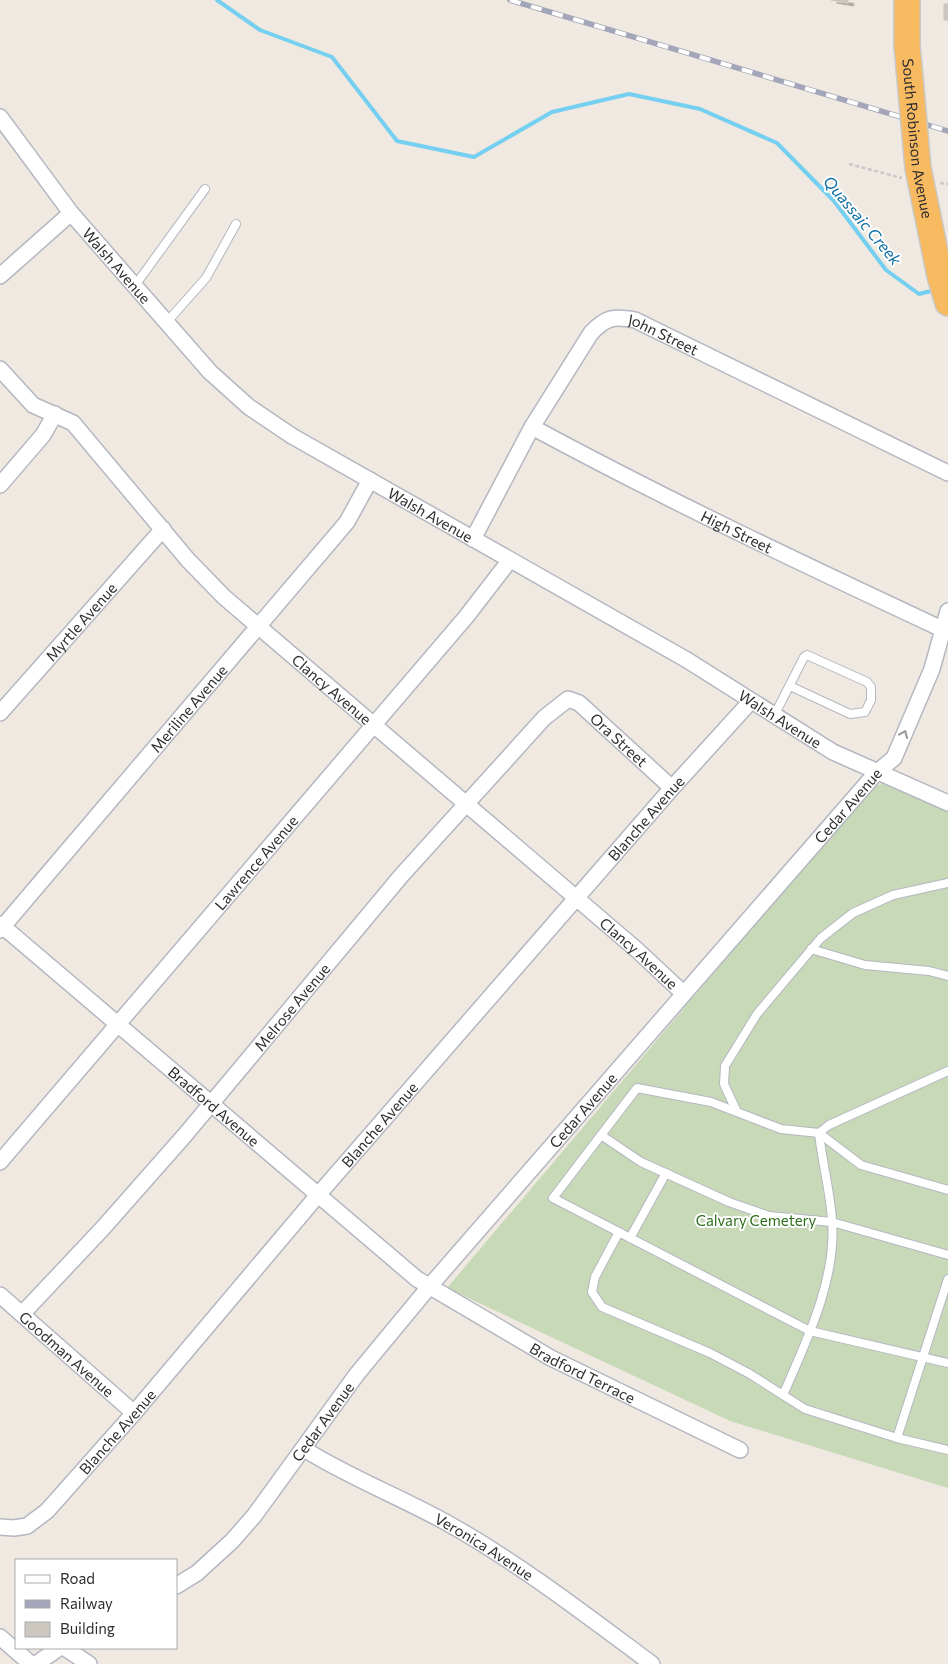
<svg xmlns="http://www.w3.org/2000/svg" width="948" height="1664" viewBox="0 0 948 1664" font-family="Commissioner,sans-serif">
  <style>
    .cemetery { fill: #c8d9b8 }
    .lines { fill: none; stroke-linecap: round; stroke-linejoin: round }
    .stream { stroke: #75cff0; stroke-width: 4 }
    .building { fill: #cbc7bf; stroke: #cbc5ba; filter: url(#shadow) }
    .service-casing { stroke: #b4b7c1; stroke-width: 10 }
    .minor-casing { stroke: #b4b7c1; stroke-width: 18 }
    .trunk-casing { stroke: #c9c9c9; stroke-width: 28 }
    .path { stroke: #c9c9c9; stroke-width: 2.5; stroke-dasharray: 4 2.5; stroke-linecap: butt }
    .service { stroke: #fff; stroke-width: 8 }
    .minor { stroke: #fff; stroke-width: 15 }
    .trunk { stroke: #f8ba60; stroke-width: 25 }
    .rail-casing { stroke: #a3a6b8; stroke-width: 5.5 }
    .rail { stroke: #fff; stroke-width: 4; stroke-dasharray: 11; stroke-linecap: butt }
    .trunk-bridge-casing { stroke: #c9c9c9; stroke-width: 28; stroke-linecap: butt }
    .trunk-bridge { stroke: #f8ba60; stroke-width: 25 }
    .oneway { stroke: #969696 }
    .labels { text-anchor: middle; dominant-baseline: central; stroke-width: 4; stroke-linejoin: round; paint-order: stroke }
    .street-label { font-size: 15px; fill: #2e2e2e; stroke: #fff }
    .park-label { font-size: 15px; fill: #2c6e1b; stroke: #fff }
    .water-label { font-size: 16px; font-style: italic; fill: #0d6fa3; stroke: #fff }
  </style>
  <defs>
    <filter id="shadow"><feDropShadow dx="5.5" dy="3" stdDeviation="0" flood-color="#0004"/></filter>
  </defs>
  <rect width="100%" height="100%" fill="#efe9e1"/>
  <polygon class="cemetery" points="883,784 948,812 948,1488 730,1421 447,1288 872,786"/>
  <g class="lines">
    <polyline class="stream" points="217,0 260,30 332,57 397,141 474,157 552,112 629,94 700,109 777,143 834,201 886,270 919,294 935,290"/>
  </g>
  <g class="building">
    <polygon points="831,0 848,0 848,3"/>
    <rect x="944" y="4" width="4" height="16"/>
  </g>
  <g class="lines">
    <g class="service-casing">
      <g id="service">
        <polyline points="134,287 205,189"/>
        <polyline points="166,323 206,278 236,224"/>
        <polyline points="774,716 804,657 807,655 867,682 871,687 871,700 865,712 850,714 790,686"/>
        <polyline points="811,949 865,965 929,971 948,976"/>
        <polyline points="948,1071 829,1125 819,1133 781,1129 711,1102 637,1088 553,1198 810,1331 948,1363"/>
        <polyline points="736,1110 724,1084 725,1066 757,1014 821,938 853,913 893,895 948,883"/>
        <polyline points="819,1133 861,1165 948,1190"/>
        <polyline points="601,1135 641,1162 729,1202 769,1216 832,1222 948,1255"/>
        <polyline points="619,1232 595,1277 592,1292 602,1307 710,1353 750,1374 805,1409 897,1438 948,1450"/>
        <polyline points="630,1238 666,1173"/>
        <path d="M783 1395C806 1342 837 1279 832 1220 830 1190 822 1162 819 1133"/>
        <polyline points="897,1438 948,1279"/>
      </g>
    </g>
    <g class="minor-casing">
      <g id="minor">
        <path id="s1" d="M0 117 71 213 210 372 249 407 292 436 687 660 833 752 948 803"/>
        <polyline points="0,276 71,213"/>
        <path id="s2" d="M0 369 33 405 73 423 188 560 224 597 637 950 683 993"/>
        <path id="s3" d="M532 427C667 500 805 565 944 630"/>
        <polyline points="0,485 43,435 55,414"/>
        <path id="s4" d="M473 539 532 427 591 333C606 317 614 316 635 320L948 473"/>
        <path id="s5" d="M0 713 163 529"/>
        <path id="s6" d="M0 924 417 1279 551 1358 740 1450"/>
        <path id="s7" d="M0 930 347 522 370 480"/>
        <path id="s8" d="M0 1162 466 617 510 560"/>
        <path id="s9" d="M0 1295 134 1413"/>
        <path id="s10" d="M22 1314 103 1228 185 1135 401 876 544 718 568 699 579 703 672 788"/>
        <path id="s11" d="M304 1449C350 1478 401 1497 449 1524 520 1564 586 1615 652 1664"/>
        <path id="s12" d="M0 1527 14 1528 27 1526 47 1511 134 1413 318 1195 672 788 751 701"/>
        <path id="s13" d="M176 1586 197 1573 232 1541 254 1516 357 1374 429 1287 876 773 894 758 932 669 948 611"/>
        <polyline points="0,1637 31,1664"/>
        <polyline points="65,1648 89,1664"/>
        <polyline points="36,1664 59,1648"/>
      </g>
    </g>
    <g class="trunk-casing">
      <g id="trunk">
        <polyline points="907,45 907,0"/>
        <polyline points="940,276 948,303"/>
      </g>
    </g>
    <g class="path">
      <polyline points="849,164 902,178"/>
      <polyline points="940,183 948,184"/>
    </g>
    <use href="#service" class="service"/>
    <use href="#minor" class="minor"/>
    <use href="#trunk" class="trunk"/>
    <g class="rail-casing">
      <polyline id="rail" points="510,0 948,131"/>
    </g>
    <use href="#rail" class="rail"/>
    <g class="trunk-bridge-casing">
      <g id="trunk-bridge">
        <path id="s14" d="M907 45 918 168 940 276"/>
      </g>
    </g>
    <use href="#trunk-bridge" class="trunk-bridge"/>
  </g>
  <defs><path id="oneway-chevron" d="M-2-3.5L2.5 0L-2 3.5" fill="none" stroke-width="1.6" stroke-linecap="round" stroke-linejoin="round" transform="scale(1.25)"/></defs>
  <use class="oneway" href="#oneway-chevron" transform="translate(904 734) rotate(-67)"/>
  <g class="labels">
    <g class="street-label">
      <text stroke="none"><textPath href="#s14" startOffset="94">South Robinson Avenue</textPath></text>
      <text stroke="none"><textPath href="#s1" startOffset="189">Walsh Avenue</textPath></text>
      <text stroke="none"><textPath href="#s4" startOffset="318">John Street</textPath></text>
      <text stroke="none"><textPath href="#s1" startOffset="594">Walsh Avenue</textPath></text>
      <text stroke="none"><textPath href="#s3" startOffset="230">High Street</textPath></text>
      <text stroke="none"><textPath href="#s5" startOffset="122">Myrtle Avenue</textPath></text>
      <text stroke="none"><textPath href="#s2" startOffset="465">Clancy Avenue</textPath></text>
      <text stroke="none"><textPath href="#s7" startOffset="291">Meriline Avenue</textPath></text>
      <text stroke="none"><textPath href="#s1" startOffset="999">Walsh Avenue</textPath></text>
      <text stroke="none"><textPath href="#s10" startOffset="889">Ora Street</textPath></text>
      <text stroke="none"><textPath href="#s13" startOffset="1032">Cedar Avenue</textPath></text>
      <text stroke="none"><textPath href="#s12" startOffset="968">Blanche Avenue</textPath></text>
      <text stroke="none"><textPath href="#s8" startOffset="394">Lawrence Avenue</textPath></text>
      <text stroke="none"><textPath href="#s2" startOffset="870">Clancy Avenue</textPath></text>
      <text stroke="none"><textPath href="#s10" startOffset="409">Melrose Avenue</textPath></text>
      <text stroke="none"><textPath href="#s6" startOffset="281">Bradford Avenue</textPath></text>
      <text stroke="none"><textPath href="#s13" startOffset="628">Cedar Avenue</textPath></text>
      <text stroke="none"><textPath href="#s12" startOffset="562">Blanche Avenue</textPath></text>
      <text stroke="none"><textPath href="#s9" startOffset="89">Goodman Avenue</textPath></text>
      <text stroke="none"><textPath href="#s6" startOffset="738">Bradford Terrace</textPath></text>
      <text stroke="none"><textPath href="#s13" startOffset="222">Cedar Avenue</textPath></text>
      <text stroke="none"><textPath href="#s12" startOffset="158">Blanche Avenue</textPath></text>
      <text stroke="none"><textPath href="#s11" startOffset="205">Veronica Avenue</textPath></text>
    </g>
    <g class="park-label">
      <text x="756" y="1220">Calvary Cemetery</text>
    </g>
    <g class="water-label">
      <text transform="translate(863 220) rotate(50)">Quassaic Creek</text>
    </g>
  </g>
  <rect x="15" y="1559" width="162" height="90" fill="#ffffff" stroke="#ababab"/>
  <rect x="25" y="1575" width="25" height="8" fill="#ffffff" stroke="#ababab"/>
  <text x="60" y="1584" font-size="15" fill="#2e2e2e">Road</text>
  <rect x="25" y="1600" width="25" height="8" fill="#a3a6b8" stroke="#ababab"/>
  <text x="60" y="1609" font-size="15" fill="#2e2e2e">Railway</text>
  <rect x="25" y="1622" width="25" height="15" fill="#cbc7bf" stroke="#ababab"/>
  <text x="60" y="1634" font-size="15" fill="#2e2e2e">Building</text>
</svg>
